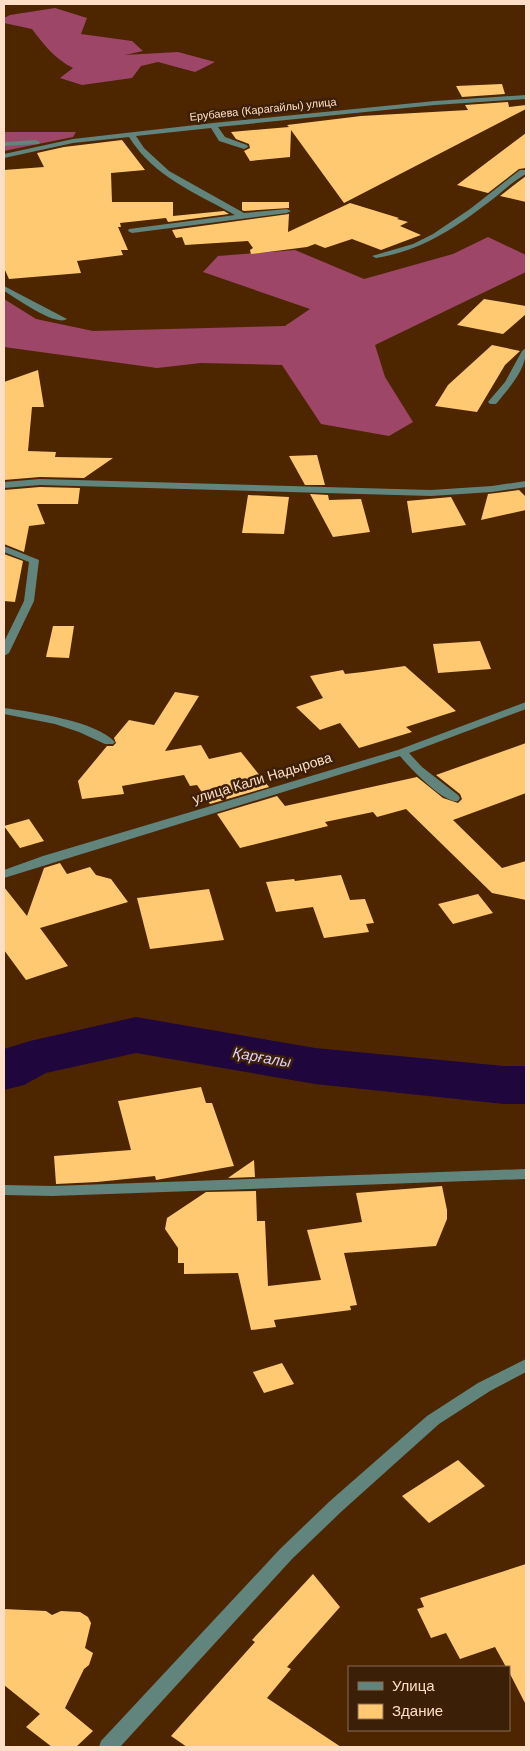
<svg xmlns="http://www.w3.org/2000/svg" width="530" height="1751" viewBox="0 0 530 1751" font-family="Arial,sans-serif">
  <style>
    .forest { fill: #9d4668 }
    .lines { fill: none; stroke-linecap: round; stroke-linejoin: round }
    .river { fill: #1f063d; fill-rule: evenodd }
    .building { fill: #ffc972 }
    .minor { fill: #61857c; fill-rule: evenodd }
    .labels { text-anchor: middle; dominant-baseline: central; stroke-width: 5; stroke-linejoin: round; paint-order: stroke }
    .far-street-label { font-size: 11px; fill: #fedec7; stroke: #3c1f07 }
    .street-label { font-size: 14px; fill: #fedec7; stroke: #3c1f07 }
    .water-label { font-size: 15px; font-style: italic; fill: #dcd0fc; stroke: #3c1f07 }
  </style>
  <rect width="100%" height="100%" fill="#4d2600"/>
  <g class="forest">
    <path d="M55 8 87 18 81 34 132 41 143 51 125 55 178 52 215 62 195 72 158 62 141 66 132 78 82 85 60 78 73 68C55 59 44 45 32 29L4 23V18L10 15Z"/>
    <polygon points="4,132 76,132 73,137 4,151"/>
    <polygon points="488,237 526,255 526,272 375,345 385,377 413,422 389,436 321,424 282,365 201,363 157,368 4,347 4,299 36,319 93,331 285,326 310,309 203,272 218,256 295,250 364,279 453,254"/>
  </g>
  <g class="lines">
    <polygon class="river" points="136,1017 315,1048 504,1066 526,1066 526,1104 504,1104 315,1084 136,1053 46,1073 24,1085 4,1090 4,1049 30,1041"/>
  </g>
  <g class="building">
    <polygon points="502,84 505,94 462,97 456,86"/>
    <polygon points="508,102 509,107 526,105 526,109 344,203 291,130 290,157 250,161 244,151 250,148 249,144 236,139 231,132 289,127 287,125 361,116 468,110 465,105"/>
    <polygon points="526,133 526,168 519,169 488,193 457,185"/>
    <polygon points="122,140 145,170 111,173 112,202 173,202 173,216 224,211 229,214 168,222 166,218 120,223 121,227 118,227 128,250 121,250 123,255 77,261 81,273 9,279 4,268 4,170 44,167 37,153 64,147"/>
    <polygon points="526,176 526,202 500,196 518,182"/>
    <polygon points="242,202 289,202 289,208 244,211 242,210"/>
    <polygon points="350,203 399,218 397,219 408,222 400,226 421,235 381,250 352,239 325,248 315,244 307,247 251,254 250,250 253,248 248,241 185,245 182,237 176,238 172,230 289,214 288,232"/>
    <polygon points="484,299 526,306 526,314 503,334 457,325"/>
    <polygon points="492,345 520,351 505,365 477,412 435,406 448,385"/>
    <polygon points="38,370 44,407 32,407 28,451 56,452 55,457 113,458 84,478 40,477 4,480 4,382"/>
    <polygon points="317,455 325,485 305,485 289,456"/>
    <polygon points="40,487 80,488 78,504 37,504 45,524 29,526 24,552 4,544 4,490"/>
    <polygon points="519,490 526,497 526,510 481,520 488,494"/>
    <polygon points="310,494 328,495 329,500 361,499 370,532 333,537"/>
    <polygon points="248,495 289,497 284,534 242,533"/>
    <polygon points="451,497 466,525 412,533 407,501"/>
    <polygon points="4,554 23,561 15,602 4,601"/>
    <polygon points="53,626 74,626 69,658 46,657"/>
    <polygon points="480,641 491,669 438,673 433,644"/>
    <polygon points="405,666 456,711 406,727 412,732 359,748 340,723 320,730 296,707 323,698 310,676 343,670 345,674 363,672"/>
    <polygon points="175,692 199,696 165,751 201,745 209,759 241,752 269,787 210,804 197,785 190,786 184,775 122,786 124,794 82,799 78,781 107,746 113,746 116,743 114,738 129,720 154,725"/>
    <polygon points="526,743 526,793 453,820 502,868 526,861 526,900 492,893 406,809 377,817 373,812 325,822 328,826 240,848 217,814 277,796 285,806 417,777 443,798 458,803 462,799 460,794 436,775"/>
    <polygon points="29,819 44,841 20,848 4,826"/>
    <polygon points="60,863 67,874 90,867 96,875 111,879 128,902 40,928 68,966 26,980 4,950 4,887 27,916 44,868"/>
    <polygon points="341,875 350,900 365,899 374,923 366,924 369,932 324,938 313,907 276,912 266,882 294,879 295,881"/>
    <polygon points="209,889 224,940 150,949 137,898"/>
    <polygon points="478,894 493,913 453,924 438,904"/>
    <polygon points="201,1087 206,1103 212,1103 234,1166 156,1180 155,1176 97,1182 56,1184 54,1156 131,1150 118,1101"/>
    <polygon points="254,1160 255,1177 228,1178 235,1173"/>
    <polygon points="442,1186 447,1210 447,1219 436,1246 344,1253 357,1305 350,1306 351,1310 274,1320 276,1327 251,1330 238,1273 184,1274 184,1263 178,1263 178,1248 165,1229 167,1218 206,1192 256,1191 257,1221 265,1221 268,1286 321,1280 307,1230 362,1222 356,1193"/>
    <polygon points="282,1363 294,1384 264,1393 253,1372"/>
    <polygon points="458,1460 485,1486 429,1523 402,1496"/>
    <polygon points="526,1564 526,1705 509,1672 509,1667 506,1667 495,1647 460,1659 446,1633 431,1638 417,1609 424,1607 420,1598"/>
    <polygon points="313,1574 340,1607 287,1667 291,1669 267,1698 341,1747 187,1747 171,1736 255,1642 252,1640"/>
    <polygon points="4,1609 46,1611 52,1615 61,1611 80,1612 88,1617 91,1623 85,1648 93,1653 89,1665 84,1669 65,1708 93,1731 76,1747 52,1747 26,1727 40,1714 4,1685"/>
  </g>
  <g class="lines">
    <g class="minor">
      <path d="M526 95V99L435 105 218 127 225 137 247 145 248 147 244 149 219 141 211 128 136 136 144 148 169 171 244 213 287 209 291 211 287 213 132 233 128 231 129 229 235 215C196 193 154 177 129 137L73 143 4 158V154L73 139 213 123 435 101Z"/>
      <polygon points="36,140 40,142 39,144 4,146 4,142"/>
      <path d="M520 170H526V174C513 181 501 193 489 202 454 229 420 251 376 258L372 256 413 244 433 234 470 209Z"/>
      <path d="M4 286 67 319C56 327 16 298 4 291Z"/>
      <path d="M526 348C527 369 509 388 496 404H490L488 402 505 382 522 351Z"/>
      <polygon points="40,479 431,490 492,486 526,481 526,487 492,492 431,496 40,485 4,488 4,482"/>
      <polygon points="4,546 39,560 34,601 9,653 4,656 4,642 24,601 29,562 4,552"/>
      <path d="M526 702V709L409 753 422 767 458 795 460 798 458 801C444 804 409 767 400 756L4 878V870L43 856 398 750Z"/>
      <path d="M4 708C32 712 96 721 115 742L113 744H105L79 732 55 724 4 714Z"/>
      <polygon points="526,1169 526,1179 52,1196 4,1195 4,1185 52,1186"/>
      <polygon points="526,1359 526,1372 490,1391 439,1424 342,1511 292,1559 120,1747 99,1747 101,1741 280,1549 330,1501 427,1416 478,1383"/>
    </g>
  </g>
  <g class="labels">
    <g class="far-street-label">
      <text transform="translate(263 109) rotate(-6)">Ерубаева (Карагайлы) улица</text>
    </g>
    <g class="street-label">
      <text transform="translate(262 778) rotate(-17)">улица Кали Надырова</text>
    </g>
    <g class="water-label">
      <text transform="translate(262 1057) rotate(10)">Қарғалы</text>
    </g>
  </g>
  <rect width="530" height="1751" fill="none" stroke="#fedec7" stroke-width="10"/>
  <rect x="348" y="1666" width="162" height="65" fill="#3c1f07" stroke="#8a6b54"/>
  <rect x="358" y="1682" width="25" height="8" fill="#61857c" stroke="#8a6b54"/>
  <text x="392" y="1691" font-size="15" fill="#fedec7">Улица</text>
  <rect x="358" y="1704" width="25" height="15" fill="#ffc972" stroke="#8a6b54"/>
  <text x="392" y="1716" font-size="15" fill="#fedec7">Здание</text>
</svg>
